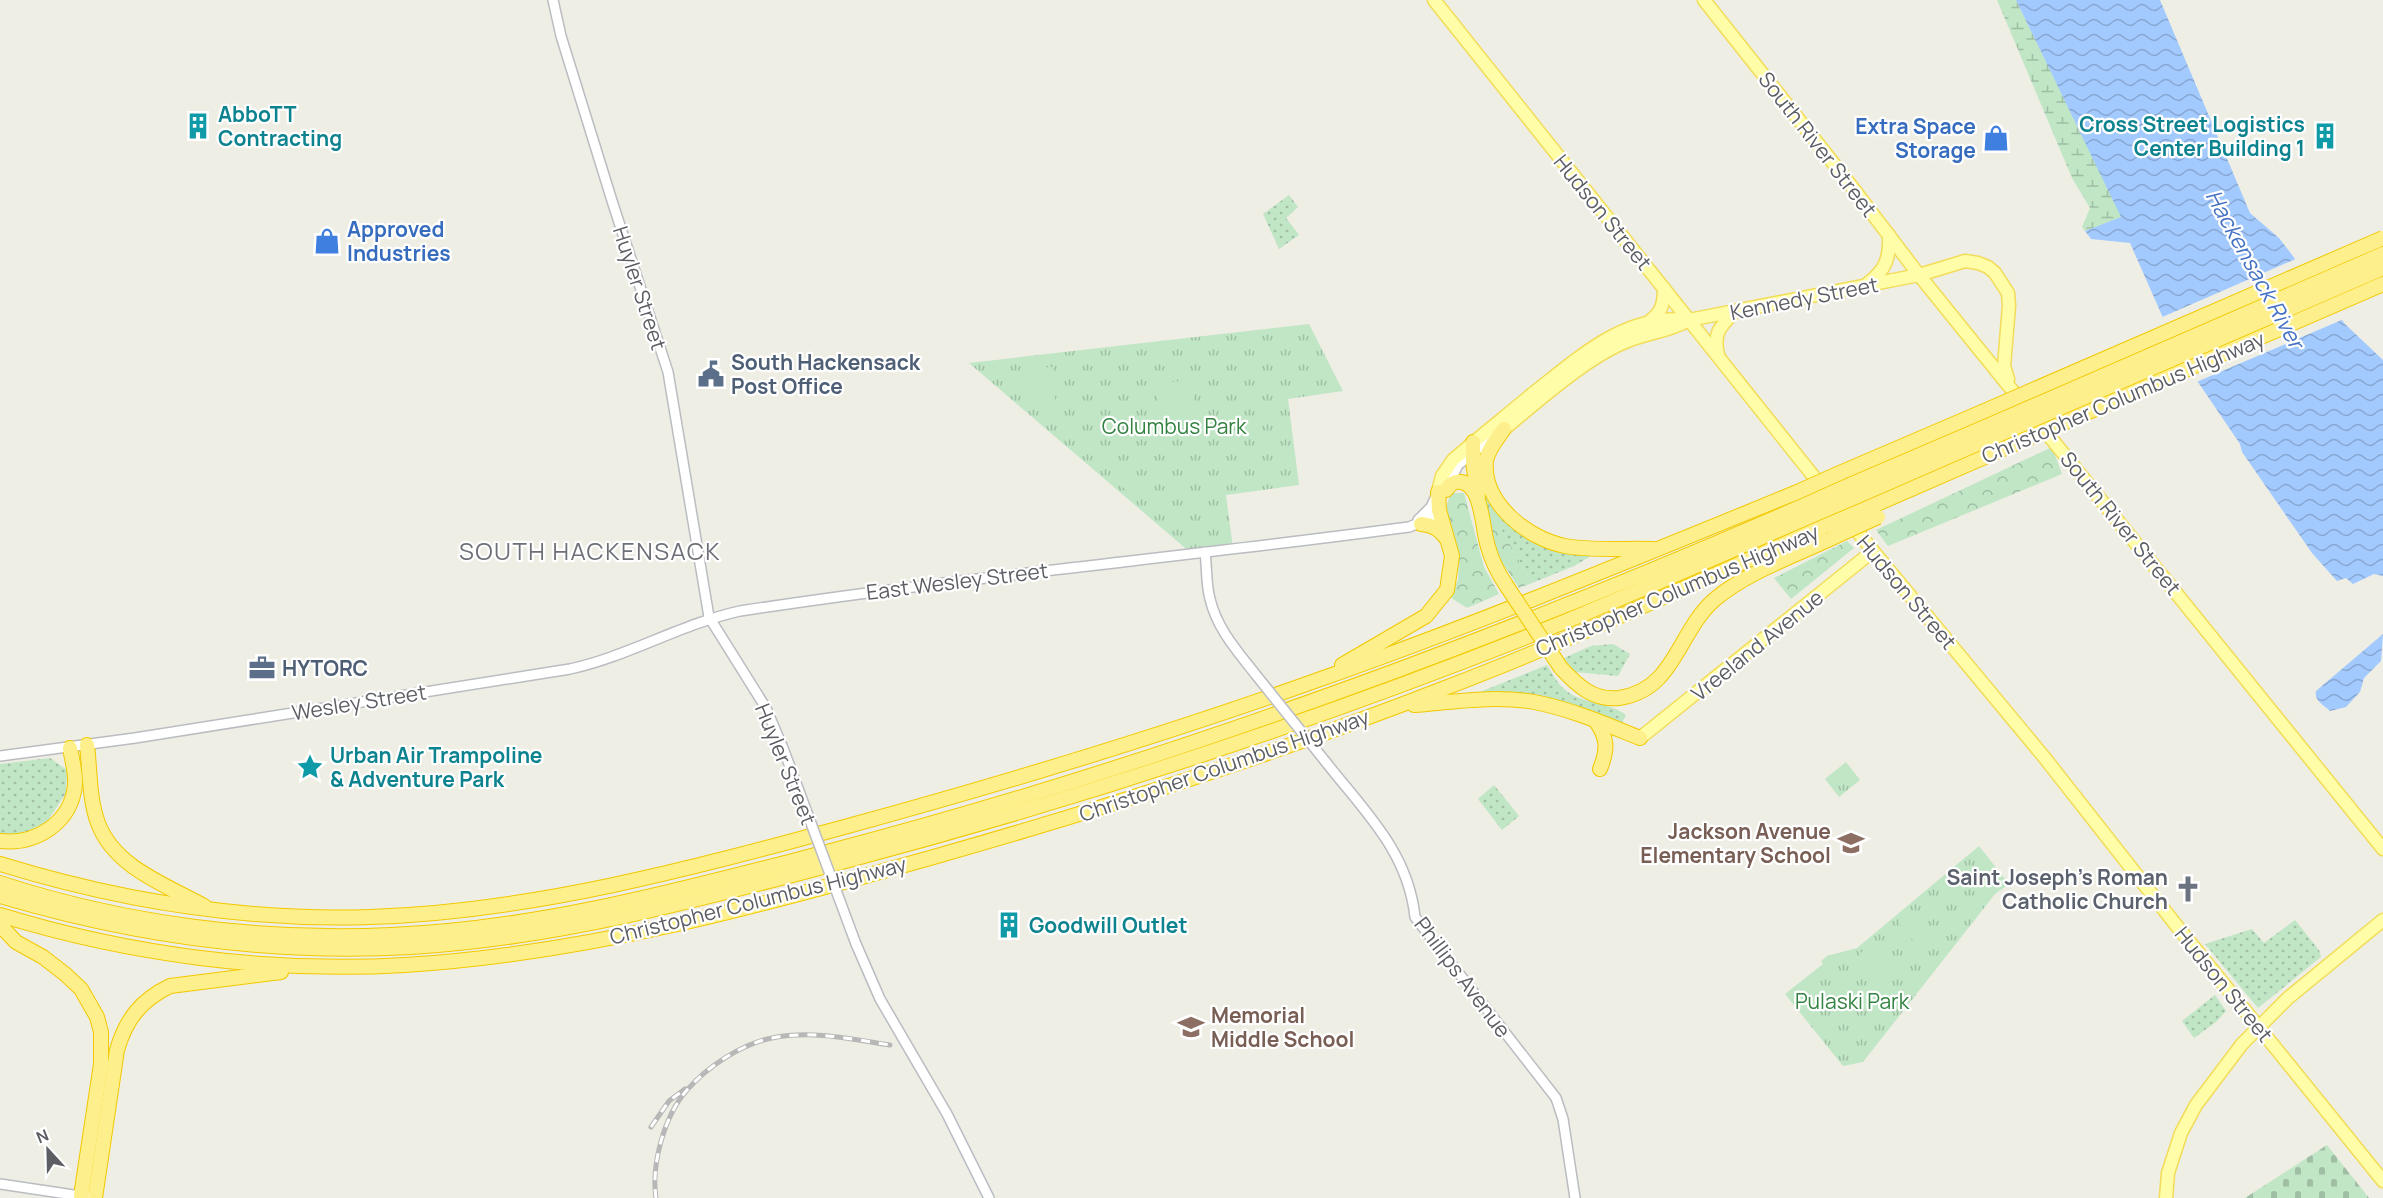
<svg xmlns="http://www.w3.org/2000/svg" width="2383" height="1198" viewBox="0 0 2383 1198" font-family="Manrope,sans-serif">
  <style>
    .grass { fill: url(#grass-dots) }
    .forest { fill: url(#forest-crowns) }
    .wetland { fill: url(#wetland-marsh) }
    .cemetery { fill: url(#cemetery-stones) }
    .park { fill: url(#park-tufts) }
    .pitch { fill: #c0e6c5 }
    .water { fill: url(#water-waves) }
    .pier { fill: #eeeee4 }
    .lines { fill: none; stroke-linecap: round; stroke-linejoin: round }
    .minor-casing { stroke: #bbbcc2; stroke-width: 12 }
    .major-casing { stroke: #f2dc59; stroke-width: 15 }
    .highway-casing { stroke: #f2c800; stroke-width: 16 }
    .minor { stroke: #fff; stroke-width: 9 }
    .major { stroke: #fffda8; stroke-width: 12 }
    .highway { stroke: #fdf08c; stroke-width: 14 }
    .rail-casing { stroke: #b7b7b8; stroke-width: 5 }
    .rail { stroke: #fff; stroke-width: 3; stroke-dasharray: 9; stroke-linecap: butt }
    .minor-bridge-casing { stroke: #bbbcc2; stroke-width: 12; stroke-linecap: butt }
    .highway-bridge-casing { stroke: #f2c800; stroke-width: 16; stroke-linecap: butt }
    .minor-bridge { stroke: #fff; stroke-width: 9 }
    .highway-bridge { stroke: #fdf08c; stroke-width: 14 }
    .labels { text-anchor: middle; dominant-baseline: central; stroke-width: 4.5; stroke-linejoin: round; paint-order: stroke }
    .culture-label { font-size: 21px; font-weight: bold; fill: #0d838f; stroke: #fff; text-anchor: start }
    .shop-label { font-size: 21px; font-weight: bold; fill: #366cbe; stroke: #fff; text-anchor: end }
    .street-label { font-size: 21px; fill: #5c5e64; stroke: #fff }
    .service-label { font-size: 21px; font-weight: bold; fill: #4e5e75; stroke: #fff; text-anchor: start }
    .park-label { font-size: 21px; fill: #348342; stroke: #fff }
    .education-label { font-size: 21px; font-weight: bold; fill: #785e54; stroke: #fff; text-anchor: end }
    .worship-label { font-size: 21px; font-weight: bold; fill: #5b616d; stroke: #fff; text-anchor: end }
    .water-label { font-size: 22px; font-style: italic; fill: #4471c4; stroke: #fff }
    .quarter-label { font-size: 24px; letter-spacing: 1.5px; fill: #6d7076; stroke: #fff }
  </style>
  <defs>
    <pattern id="grass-dots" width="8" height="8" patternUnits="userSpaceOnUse" patternTransform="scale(1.5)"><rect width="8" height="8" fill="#c0e6c5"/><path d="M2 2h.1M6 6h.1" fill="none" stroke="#9fbea4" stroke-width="1.8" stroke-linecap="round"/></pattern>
    <pattern id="forest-crowns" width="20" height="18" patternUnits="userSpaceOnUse" patternTransform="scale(1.5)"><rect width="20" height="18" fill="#c0e6c5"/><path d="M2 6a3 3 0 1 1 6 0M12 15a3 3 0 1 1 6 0" fill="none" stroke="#9fbea4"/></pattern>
    <pattern id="wetland-marsh" width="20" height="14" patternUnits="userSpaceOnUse" patternTransform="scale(1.5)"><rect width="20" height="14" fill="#c0e6c5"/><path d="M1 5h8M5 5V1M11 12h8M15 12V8" fill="none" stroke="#9fbea4"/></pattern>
    <pattern id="cemetery-stones" width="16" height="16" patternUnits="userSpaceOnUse" patternTransform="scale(1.5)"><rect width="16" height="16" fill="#c0e6c5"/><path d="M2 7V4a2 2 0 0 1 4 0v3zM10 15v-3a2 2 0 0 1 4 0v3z" fill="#9fbea4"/></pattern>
    <pattern id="park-tufts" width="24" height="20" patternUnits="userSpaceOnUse" patternTransform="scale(1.5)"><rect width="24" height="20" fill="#c0e6c5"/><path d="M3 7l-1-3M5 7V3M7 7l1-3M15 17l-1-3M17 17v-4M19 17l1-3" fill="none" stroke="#9fbea4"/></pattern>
    <pattern id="water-waves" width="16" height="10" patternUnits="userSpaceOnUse" patternTransform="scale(1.5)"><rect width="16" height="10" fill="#a3caff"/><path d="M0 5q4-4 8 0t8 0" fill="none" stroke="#88a7d2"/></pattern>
  </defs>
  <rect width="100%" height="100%" fill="#eeeee4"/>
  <g class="grass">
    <polygon points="1289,195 1298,207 1286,218 1299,235 1279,249 1263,214"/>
    <polygon points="1505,520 1542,547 1596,553 1574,566 1532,583 1500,527"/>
    <polygon points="1613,644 1630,654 1618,676 1575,672 1564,658 1591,646"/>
    <path d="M1547 665C1552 673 1557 683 1564 689 1582 705 1608 701 1626 715L1621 725 1512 693 1480 692Z"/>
    <polygon points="50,758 67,770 66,793 47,822 19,835 0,834 0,764"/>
    <polygon points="1494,785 1519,816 1502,830 1478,799"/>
    <polygon points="2295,920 2319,950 2321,957 2258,1008 2205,944 2252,929 2264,943"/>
    <polygon points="2215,995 2226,1011 2216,1022 2194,1038 2182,1021"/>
  </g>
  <g class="forest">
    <polygon points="2052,447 2062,474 1888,546 1876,530"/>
    <polygon points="1483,486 1505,520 1500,527 1532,583 1519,588 1496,553"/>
    <polygon points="1451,493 1464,493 1484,567 1499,594 1467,608 1450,597 1458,580 1459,552 1446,507"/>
    <polygon points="1847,541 1854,548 1791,599 1774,578"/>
  </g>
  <polygon class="wetland" points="1997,0 2016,0 2122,217 2085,231 2082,227 2090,208 2072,178"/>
  <polygon class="cemetery" points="2327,1145 2369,1198 2245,1198"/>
  <g class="park">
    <polygon points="1309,324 1343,391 1288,399 1299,485 1226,495 1233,548 1191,553 969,363"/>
    <polygon points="1846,762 1860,780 1839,797 1825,779"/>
    <polygon points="1979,846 2009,884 1995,894 1863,1062 1843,1066 1785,994 1823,964 1821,961 1827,956 1857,948"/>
  </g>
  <g class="pitch">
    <polygon points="1052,367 1056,407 1026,410 1022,370"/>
    <polygon points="1183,381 1190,384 1194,394 1194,404 1183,416 1161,417 1158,414 1156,383"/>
    <polygon points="1123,469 1148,490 1139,501 1114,480"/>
    <polygon points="1914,909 1939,940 1923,953 1898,922"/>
    <polygon points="1875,941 1900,972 1884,984 1859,954"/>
  </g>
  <g class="water">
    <polygon points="2016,0 2160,0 2250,213 2279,238 2345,324 2383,360 2383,576 2374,574 2353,584 2346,578 2337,581 2312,553 2242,452 2240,444 2179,354 2130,243 2091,239 2085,231 2121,217"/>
    <path d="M2383 634 2381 661 2364 678 2360 692 2346 707 2330 711C2324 705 2314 701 2316 691Z"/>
  </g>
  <polygon class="pier" points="2298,258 2344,319 2194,383 2176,355 2160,318"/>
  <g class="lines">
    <g class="minor-casing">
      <g id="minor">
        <polyline points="553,0 561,36 613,204 668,372 709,617 766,708 783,748"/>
        <polyline points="1447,488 1458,465 1498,433"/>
        <polyline points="1418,520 1431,507 1436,496"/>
        <path d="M1205 552C1207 568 1206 585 1210 599 1217 629 1238 652 1256 675"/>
        <path d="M0 756 135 738 570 669C629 656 681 624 740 611 962 577 1186 557 1409 527L1431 518 1440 506"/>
        <path d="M1325 761C1364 811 1408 851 1415 917L1556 1098 1563 1119 1575 1198"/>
        <polyline points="856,944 880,999 947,1114 989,1198"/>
        <polyline points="0,1184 87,1197"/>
      </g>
    </g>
    <g class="major-casing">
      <g id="major">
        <polyline points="1434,0 1873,551 2044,757 2176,925 2383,1181"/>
        <polyline points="1704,0 1849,183 1919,275 2383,849"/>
        <path d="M1868 283C1886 270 1890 257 1889 235"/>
        <path d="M1650 321C1662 312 1664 303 1664 288"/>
        <path d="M1718 355C1713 332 1720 327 1735 311"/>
        <path d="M1504 429C1537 402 1588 356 1628 341 1648 333 1670 331 1689 320L1919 275 1965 261 1978 263 1988 267 1995 273 2008 293 2009 306 2004 366 2008 379"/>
        <path d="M1438 492 1442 476 1453 460C1478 438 1505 417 1531 395 1577 359 1626 312 1689 320"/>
        <polyline points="1640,738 1873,551"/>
        <polyline points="2166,1198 2168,1173 2181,1133 2196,1105 2242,1044 2288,998 2383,920"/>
      </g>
    </g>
    <g class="highway-casing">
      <g id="highway">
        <path d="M1504 429C1497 439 1488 449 1486 461 1482 503 1528 539 1565 546 1591 551 1626 548 1653 549"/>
        <polyline points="1473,442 1473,462 1478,495"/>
        <polyline points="1842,472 1982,412"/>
        <polyline points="1852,484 1992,424"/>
        <path d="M1446 490C1450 484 1454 481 1461 482 1483 485 1482 530 1488 547 1492 561 1498 573 1506 585"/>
        <polyline points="1860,495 2000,434"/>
        <polyline points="1870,507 2010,446"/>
        <path d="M1421 524C1433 525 1439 529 1446 538"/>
        <polyline points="1342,665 1426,616 1447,590 1452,556 1439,510 1438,492"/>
        <path d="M1561 668C1577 685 1593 701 1619 698 1675 690 1677 633 1714 600 1747 572 1792 557 1832 538"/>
        <path d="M1414 705C1453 702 1495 695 1534 702 1571 709 1605 724 1640 738"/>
        <path d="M1595 720C1608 738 1608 749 1600 769"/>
        <path d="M87 745C90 770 89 799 98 823 114 867 166 885 204 906"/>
        <path d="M0 841C36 845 71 823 75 785 76 773 72 760 70 748"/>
        <path d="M0 864C120 901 244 921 370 917 532 912 693 868 848 826 1005 783 1161 736 1315 681 1477 624 1636 558 1795 493"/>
        <path d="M0 883C125 924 260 941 391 935 539 929 684 889 827 852 1163 764 1487 644 1805 505"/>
        <path d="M0 896C134 936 272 955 412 947 560 938 706 898 849 860 1094 795 1334 715 1569 620 1651 586 1732 550 1813 515"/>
        <path d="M0 915C130 955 269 973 405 965 586 954 764 905 937 856 1109 807 1279 753 1445 688 1573 639 1697 582 1823 527"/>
        <polyline points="0,925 16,942 43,957 65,974 81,989 97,1017 101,1032 101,1064 81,1196"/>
        <path d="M95 1198 117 1050C126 1019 141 1000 170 986L281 972"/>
      </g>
    </g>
    <use href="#minor" class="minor"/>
    <use href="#major" class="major"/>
    <use href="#highway" class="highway"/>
    <g class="rail-casing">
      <g id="rail">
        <polyline points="651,1127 669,1101 685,1089"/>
        <path d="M656 1198C651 1165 664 1116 687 1090 707 1067 741 1044 772 1038 812 1030 851 1039 890 1045"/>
      </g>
    </g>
    <use href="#rail" class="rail"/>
    <g class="minor-bridge-casing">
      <g id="minor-bridge">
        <polyline points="1256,675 1325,761"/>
        <polyline points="783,748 856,944"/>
      </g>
    </g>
    <g class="highway-bridge-casing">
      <g id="highway-bridge">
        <polyline points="1982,412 2383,238"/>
        <polyline points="1992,424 2383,254"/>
        <polyline points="2000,434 2383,268"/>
        <polyline points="2010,446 2383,284"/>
        <polyline points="1795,493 1842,472"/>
        <polyline points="1805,505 1852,484"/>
        <polyline points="1813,515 1860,495"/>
        <polyline points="1823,527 1870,507"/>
        <polyline points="1832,538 1878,517"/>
        <polyline points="1506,585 1561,668"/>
      </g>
    </g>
    <use href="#minor-bridge" class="minor-bridge"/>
    <use href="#highway-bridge" class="highway-bridge"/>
  </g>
  <defs>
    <g id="building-bare" transform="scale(2.07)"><path d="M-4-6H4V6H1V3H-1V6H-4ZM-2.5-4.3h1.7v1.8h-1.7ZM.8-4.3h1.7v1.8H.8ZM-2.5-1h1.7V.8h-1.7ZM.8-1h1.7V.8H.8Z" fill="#0f9aa8" stroke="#fff" stroke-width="2.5" paint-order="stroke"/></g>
    <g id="shop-bare" transform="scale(2.07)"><path d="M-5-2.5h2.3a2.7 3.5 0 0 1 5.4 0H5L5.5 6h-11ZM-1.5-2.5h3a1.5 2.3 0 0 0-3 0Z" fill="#3f7fe0" stroke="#fff" stroke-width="2.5" paint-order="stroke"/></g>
    <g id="civic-bare" transform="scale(2.07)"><path d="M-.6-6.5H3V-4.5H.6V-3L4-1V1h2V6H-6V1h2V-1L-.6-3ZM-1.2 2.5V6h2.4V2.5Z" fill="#5c6f8a" stroke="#fff" stroke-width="2.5" paint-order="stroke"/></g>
    <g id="office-bare" transform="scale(2.07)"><path d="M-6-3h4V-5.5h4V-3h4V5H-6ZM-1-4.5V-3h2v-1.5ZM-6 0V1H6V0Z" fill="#5c6f8a" stroke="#fff" stroke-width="2.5" paint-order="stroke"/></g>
    <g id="sight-bare" transform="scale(2.07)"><path d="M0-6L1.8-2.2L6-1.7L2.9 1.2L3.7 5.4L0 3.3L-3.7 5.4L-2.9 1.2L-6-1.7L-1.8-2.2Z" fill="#0f9aa8" stroke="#fff" stroke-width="2.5" paint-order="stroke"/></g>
    <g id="school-bare" transform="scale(2.07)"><path d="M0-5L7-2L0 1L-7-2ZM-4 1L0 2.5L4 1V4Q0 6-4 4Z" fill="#8d6e63" stroke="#fff" stroke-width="2.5" paint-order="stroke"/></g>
    <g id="church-bare" transform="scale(2.07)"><path d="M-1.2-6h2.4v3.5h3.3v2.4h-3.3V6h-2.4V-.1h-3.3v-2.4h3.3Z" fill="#6b7280" stroke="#fff" stroke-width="2.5" paint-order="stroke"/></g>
  </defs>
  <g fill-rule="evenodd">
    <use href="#building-bare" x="198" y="126"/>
    <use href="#building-bare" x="2325" y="136"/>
    <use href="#shop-bare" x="1996" y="138"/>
    <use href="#shop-bare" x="327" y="241"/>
    <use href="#civic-bare" x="711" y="374"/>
    <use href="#office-bare" x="262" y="668"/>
    <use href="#sight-bare" x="310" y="767"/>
    <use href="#school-bare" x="1851" y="843"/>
    <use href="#church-bare" x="2188" y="889"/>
    <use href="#building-bare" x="1009" y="925"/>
    <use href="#school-bare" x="1191" y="1027"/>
  </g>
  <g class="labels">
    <g class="culture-label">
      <text x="218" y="114">AbboTT<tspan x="218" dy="24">Contracting</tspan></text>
      <text x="2305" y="124" text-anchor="end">Cross Street Logistics<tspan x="2305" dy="24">Center Building 1</tspan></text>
      <text x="330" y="755">Urban Air Trampoline<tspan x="330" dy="24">&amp; Adventure Park</tspan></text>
      <text x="1029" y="925">Goodwill Outlet</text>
    </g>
    <g class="shop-label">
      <text x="1976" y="126">Extra Space<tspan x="1976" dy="24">Storage</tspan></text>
      <text x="347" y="229" text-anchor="start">Approved<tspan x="347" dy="24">Industries</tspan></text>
    </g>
    <g class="street-label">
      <text transform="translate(1818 144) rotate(52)">South River Street</text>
      <text transform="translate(1603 212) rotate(51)">Hudson Street</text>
      <text transform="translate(640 288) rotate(72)">Huyler Street</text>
      <text transform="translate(1804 298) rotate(-11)">Kennedy Street</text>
      <text transform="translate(2123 397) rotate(-23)">Christopher Columbus Highway</text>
      <text transform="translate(2121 523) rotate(51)">South River Street</text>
      <text transform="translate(957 581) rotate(-7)">East Wesley Street</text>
      <text transform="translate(1677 590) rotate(-23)">Christopher Columbus Highway</text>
      <text transform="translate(1907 592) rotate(50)">Hudson Street</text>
      <text transform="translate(1757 645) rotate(-39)">Vreeland Avenue</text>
      <text transform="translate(359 702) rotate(-9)">Wesley Street</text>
      <text transform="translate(786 764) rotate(68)">Huyler Street</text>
      <text transform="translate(1224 765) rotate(-19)">Christopher Columbus Highway</text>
      <text transform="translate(758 900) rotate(-14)">Christopher Columbus Highway</text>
      <text transform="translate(1463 977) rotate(53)">Phillips Avenue</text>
      <text transform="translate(2224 984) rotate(51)">Hudson Street</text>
    </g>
    <g class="service-label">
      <text x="731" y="362">South Hackensack<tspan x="731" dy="24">Post Office</tspan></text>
      <text x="282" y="668">HYTORC</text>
    </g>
    <g class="park-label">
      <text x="1174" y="426">Columbus Park</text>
      <text x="1852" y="1001">Pulaski Park</text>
    </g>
    <g class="education-label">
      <text x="1831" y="831">Jackson Avenue<tspan x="1831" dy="24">Elementary School</tspan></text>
      <text x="1211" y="1015" text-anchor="start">Memorial<tspan x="1211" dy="24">Middle School</tspan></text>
    </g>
    <g class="worship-label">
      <text x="2168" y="877">Saint Joseph's Roman<tspan x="2168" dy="24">Catholic Church</tspan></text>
    </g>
    <g class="water-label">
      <text transform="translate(2255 269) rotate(61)">Hackensack River</text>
    </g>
    <g class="quarter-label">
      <text x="590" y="550">SOUTH HACKENSACK</text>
    </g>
  </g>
  <g transform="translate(48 1150) rotate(338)" stroke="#ffffff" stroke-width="4.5" paint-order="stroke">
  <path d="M0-4.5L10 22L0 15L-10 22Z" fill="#5c5e64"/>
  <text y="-9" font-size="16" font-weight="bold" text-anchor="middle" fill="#5c5e64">N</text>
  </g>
</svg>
